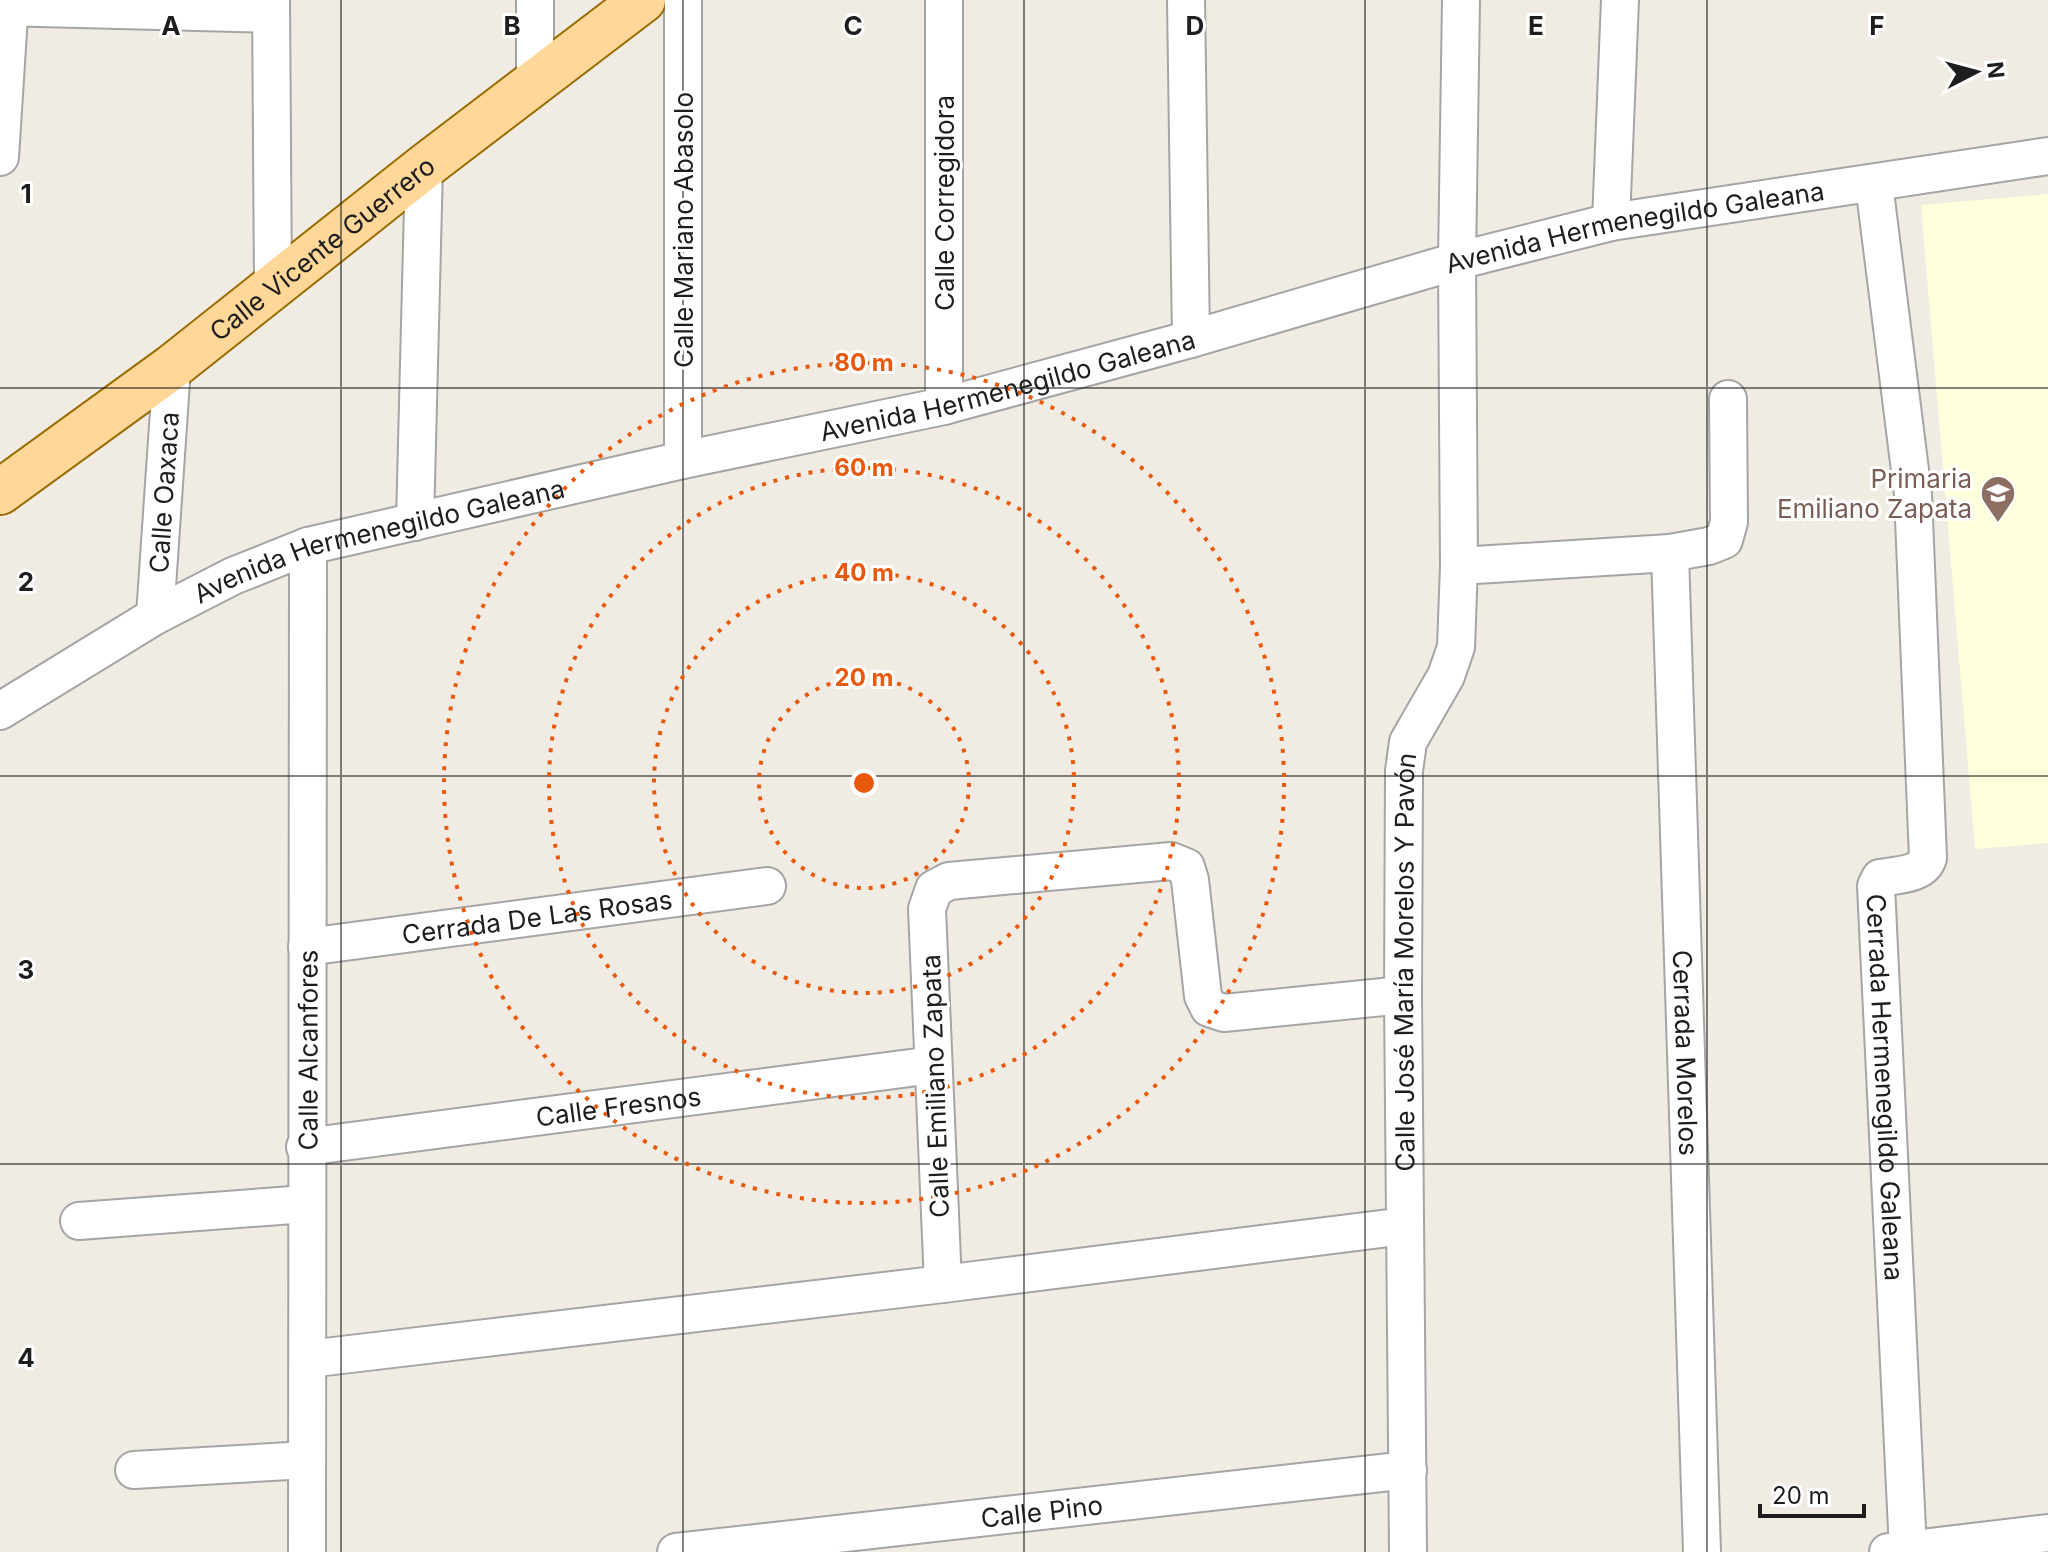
<svg xmlns="http://www.w3.org/2000/svg" width="2048" height="1552" viewBox="0 0 2048 1552" font-family="Inter,sans-serif">
  <style>
    .education { fill: #feffdd }
    .lines { fill: none; stroke-linecap: round; stroke-linejoin: round }
    .minor-casing { stroke: #a5a5a5; stroke-width: 40 }
    .major-casing { stroke: #986c00; stroke-width: 48 }
    .minor { stroke: #fff; stroke-width: 36 }
    .major { stroke: #ffd799; stroke-width: 44 }
    .grid { fill: none; stroke: #1e1e1e; stroke-width: 2; stroke-opacity: 0.55 }
    .ring { fill: none; stroke: #e8590c; stroke-width: 4; stroke-dasharray: 4 8 }
    .labels { text-anchor: middle; dominant-baseline: central; stroke-width: 6; stroke-linejoin: round; paint-order: stroke }
    .street-label { font-size: 26px; fill: #1e1e1e; stroke: #fff }
    .education-label { font-size: 26px; fill: #785e54; stroke: #fff; text-anchor: end }
    .grid-label { font-size: 26px; text-anchor: middle; font-weight: bold; fill: #1e1e1e; stroke: #fff; stroke-width: 6; stroke-linejoin: round; paint-order: stroke }
    .centre { fill: #e8590c; stroke: #fff; stroke-width: 4 }
    .ring-label { font-size: 24px; text-anchor: middle; font-weight: bold; fill: #e8590c; stroke: #fff; stroke-width: 6; stroke-linejoin: round; paint-order: stroke }
  </style>
  <rect width="100%" height="100%" fill="#f0ece3"/>
  <polygon class="education" points="2048,194 2048,843 1975,849 1921,205"/>
  <g class="lines">
    <g class="minor-casing">
      <g id="minor">
        <polyline points="271,0 273,286"/>
        <polyline points="535,0 535,82"/>
        <polyline points="944,0 944,406"/>
        <polyline points="1186,0 1191,339"/>
        <polyline points="0,7 271,14"/>
        <polyline points="0,157 10,0"/>
        <path id="s1" d="M1874 184 1913 494 1928 858C1923 875 1896 875 1880 878L1876 886 1908 1550"/>
        <polyline points="1611,222 1620,0"/>
        <polyline points="683,460 683,0"/>
        <polyline points="415,522 424,167"/>
        <path id="s2" d="M1670 553 1702 1552"/>
        <polyline points="1459,566 1670,553 1709,546 1724,540 1729,522 1728,399"/>
        <path id="s3" d="M155 616 172 367"/>
        <path id="s4" d="M0 711 155 616 233 576 308 546 683 460 944 406 1191 339 1457 261 1611 222 2048 156"/>
        <path id="s5" d="M307 947 767 886"/>
        <path id="s6" d="M305 1147 933 1065"/>
        <polyline points="79,1221 306,1204"/>
        <polyline points="943,1284 927,909 934,889 949,881 1171,861 1186,867 1190,880 1203,996 1209,1008 1224,1013 1403,995"/>
        <polyline points="308,1359 943,1284 1405,1226"/>
        <polyline points="134,1470 307,1460"/>
        <path id="s7" d="M307 1552 308 546"/>
        <path id="s8" d="M676 1552 1408 1470"/>
        <path id="s9" d="M1408 1552 1403 995 1404 771 1408 742 1446 676 1456 647 1459 566 1457 261 1461 0"/>
        <polyline points="1888,1552 2048,1533"/>
      </g>
    </g>
    <g class="major-casing">
      <g id="major">
        <path id="s10" d="M0 492 172 367 424 167 643 0"/>
      </g>
    </g>
    <use href="#minor" class="minor"/>
    <use href="#major" class="major"/>
  </g>
  <path class="grid" d="M341 0V1552M683 0V1552M1024 0V1552M1365 0V1552M1707 0V1552M0 388H2048M0 776H2048M0 1164H2048"/>
  <g class="ring">
    <circle cx="864" cy="783" r="105"/>
    <circle cx="864" cy="783" r="210"/>
    <circle cx="864" cy="783" r="315"/>
    <circle cx="864" cy="783" r="420"/>
  </g>
  <defs>
    <g id="school-pin" transform="scale(1.8)"><path d="M0 17L-7.5 6A9.5 9.5 0 1 1 7.5 6Z" fill="#8d6e63" stroke="#fff"/><path d="M0-5L7-2L0 1L-7-2ZM-4 1L0 2.5L4 1V4Q0 6-4 4Z" fill="#fff"/></g>
  </defs>
  <g fill-rule="evenodd">
    <use href="#school-pin" x="1998" y="493"/>
  </g>
  <g class="labels">
    <g class="street-label">
      <text transform="translate(944 203) rotate(-90)">Calle Corregidora</text>
      <text stroke="none"><textPath href="#s4" startOffset="1716">Avenida Hermenegildo Galeana</textPath></text>
      <text transform="translate(683 230) rotate(-90)">Calle Mariano Abasolo</text>
      <text stroke="none"><textPath href="#s10" startOffset="404">Calle Vicente Guerrero</textPath></text>
      <text stroke="none"><textPath href="#s4" startOffset="1068">Avenida Hermenegildo Galeana</textPath></text>
      <text stroke="none"><textPath href="#s3" startOffset="124">Calle Oaxaca</textPath></text>
      <text stroke="none"><textPath href="#s4" startOffset="420">Avenida Hermenegildo Galeana</textPath></text>
      <text stroke="none"><textPath href="#s5" startOffset="232">Cerrada De Las Rosas</textPath></text>
      <text stroke="none"><textPath href="#s9" startOffset="590">Calle José María Morelos Y Pavón</textPath></text>
      <text stroke="none"><textPath href="#s7" startOffset="502">Calle Alcanfores</textPath></text>
      <text stroke="none"><textPath href="#s2" startOffset="500">Cerrada Morelos</textPath></text>
      <text transform="translate(935 1086) rotate(-92)">Calle Emiliano Zapata</text>
      <text stroke="none"><textPath href="#s1" startOffset="942">Cerrada Hermenegildo Galeana</textPath></text>
      <text stroke="none"><textPath href="#s6" startOffset="316">Calle Fresnos</textPath></text>
      <text stroke="none"><textPath href="#s8" startOffset="368">Calle Pino</textPath></text>
    </g>
    <g class="education-label">
      <text x="1972" y="478">Primaria<tspan x="1972" dy="30">Emiliano Zapata</tspan></text>
    </g>
  </g>
  <g class="grid-label">
    <text x="171" y="35">A</text>
    <text x="512" y="35">B</text>
    <text x="853" y="35">C</text>
    <text x="1195" y="35">D</text>
    <text x="1536" y="35">E</text>
    <text x="1877" y="35">F</text>
    <text x="26" y="203">1</text>
    <text x="26" y="591">2</text>
    <text x="26" y="979">3</text>
    <text x="26" y="1367">4</text>
  </g>
  <circle cx="864" cy="783" r="12" class="centre"/>
  <g class="ring-label">
    <text x="864" y="371">80 m</text>
    <text x="864" y="476">60 m</text>
    <text x="864" y="581">40 m</text>
    <text x="864" y="686">20 m</text>
  </g>
  <g transform="translate(1976 72) rotate(84)" stroke="#ffffff" stroke-width="6" paint-order="stroke">
  <path d="M0-6L14 30L0 20L-14 30Z" fill="#1e1e1e"/>
  <text y="-12" font-size="22" font-weight="bold" text-anchor="middle" fill="#1e1e1e">N</text>
  </g>
  <path d="M1760 1504v12h104v-12" fill="none" stroke="#1e1e1e" stroke-width="4"/>
  <text x="1772" y="1504" font-size="24" fill="#1e1e1e" stroke="#ffffff" stroke-width="6" paint-order="stroke">20 m</text>
</svg>
